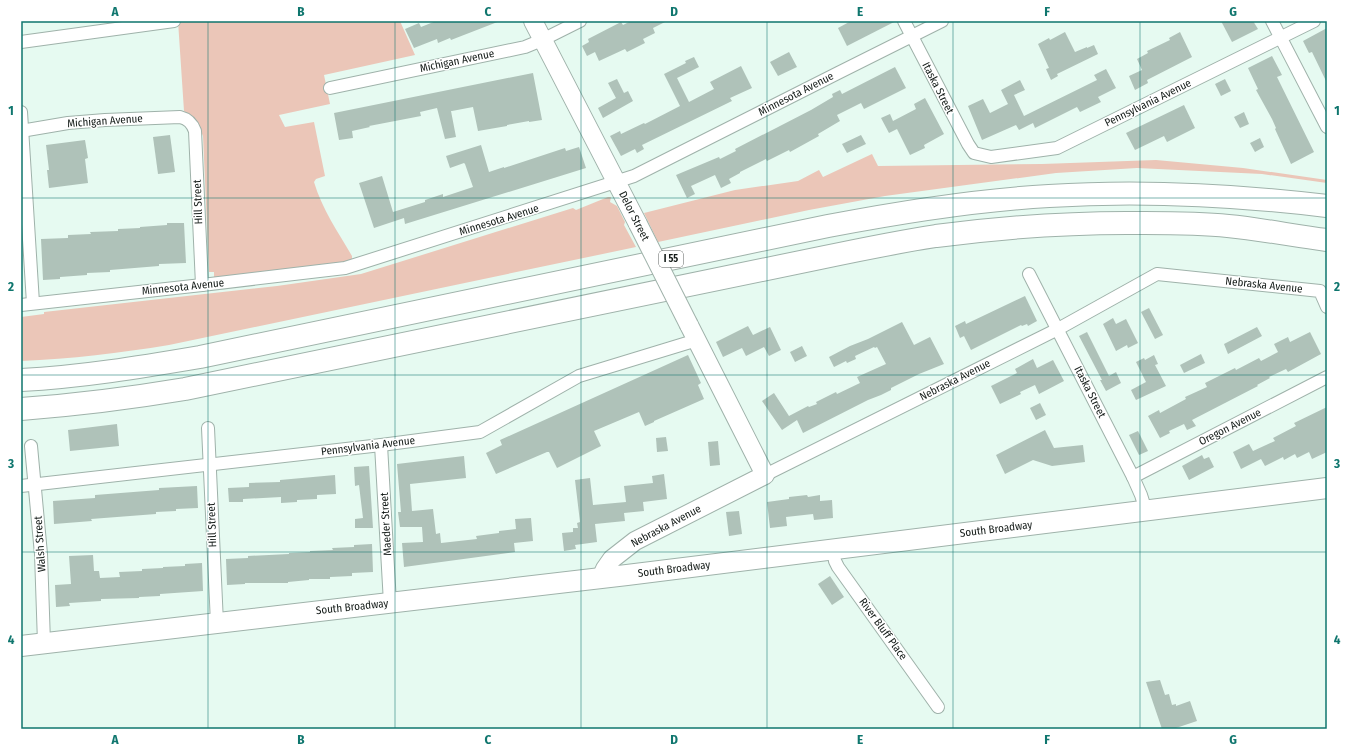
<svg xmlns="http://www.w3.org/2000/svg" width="1348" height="750" viewBox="0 0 1348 750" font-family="'Fira Sans Condensed',sans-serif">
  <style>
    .green { fill: #ebc6b8 }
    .building { fill: #afc2b9 }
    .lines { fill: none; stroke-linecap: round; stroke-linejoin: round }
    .street-casing { stroke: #9fb2aa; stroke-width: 14 }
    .secondary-casing { stroke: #9fb2aa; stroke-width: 20 }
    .primary-casing { stroke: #9fb2aa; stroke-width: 22 }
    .highway-casing { stroke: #9fb2aa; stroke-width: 24 }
    .street { stroke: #fff; stroke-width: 12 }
    .secondary { stroke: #fff; stroke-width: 18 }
    .primary { stroke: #fff; stroke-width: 20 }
    .highway { stroke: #fff; stroke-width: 22 }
    .secondary-bridge-casing { stroke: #9fb2aa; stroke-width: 20; stroke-linecap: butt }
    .secondary-bridge { stroke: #fff; stroke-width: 18 }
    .grid { fill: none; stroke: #0f766e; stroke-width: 1; stroke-opacity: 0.55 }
    .labels { text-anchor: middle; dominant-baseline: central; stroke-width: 3; stroke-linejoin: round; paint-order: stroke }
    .shield { fill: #fff; stroke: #5a5f5d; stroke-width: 1 }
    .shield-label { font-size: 10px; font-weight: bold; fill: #131a17 }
    .street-label { font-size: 11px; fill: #131a17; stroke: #fff }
    .neatline { fill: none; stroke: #0f766e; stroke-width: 1.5 }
    .grid-label { font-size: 13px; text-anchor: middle; font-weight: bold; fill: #0f766e }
  </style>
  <rect width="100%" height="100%" fill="#e6faf1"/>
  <g class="green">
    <path d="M178 21H400L415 55 324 75 330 104 279 115 285 127 314 122 325 176 316 179 314 182C322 209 338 232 352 256V261L214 278V272H209L203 136 198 125 184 111Z"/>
    <polygon points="872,154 878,166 1042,164 1156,160 1243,168 1327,180 1327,183 1262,174 1137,168 1056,173 885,196 809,210 658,242 644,213 735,190 798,181 819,170 823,177"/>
    <path d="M608 197H611L610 202 617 206 625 222 624 225 636 247 169 345C120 353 71 359 21 361V317L44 314V312L277 286 361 274 573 208 576 210Z"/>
  </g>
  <g class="building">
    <polygon points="436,21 500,21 451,40 450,38 438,43 437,39 414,48 405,29 419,23 421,27"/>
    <polygon points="631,21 667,21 653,28 655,33 643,39 645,43 627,52 625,49 599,61 595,52 587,56 582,46 589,42 588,39 621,22 623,25"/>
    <polygon points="851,21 896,21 847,46 838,28"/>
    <polygon points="1221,21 1253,21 1258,29 1232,42"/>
    <polygon points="1327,28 1327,83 1312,52 1309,53 1303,41"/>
    <polygon points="1065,32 1075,52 1087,47 1087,48 1094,45 1098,54 1057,74 1058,76 1051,80 1046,69 1049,68 1038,44 1049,38 1050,40"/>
    <polygon points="1180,32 1192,57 1147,80 1148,83 1135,90 1129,76 1142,70 1137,59 1148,53 1147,51 1170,40 1169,38"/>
    <polygon points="789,52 797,67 778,76 770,62"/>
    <polygon points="1272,56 1282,75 1277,77 1314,152 1291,164 1275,129 1276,128 1272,119 1256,90 1258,89 1248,68"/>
    <polygon points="694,57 699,67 677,78 689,102 714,89 710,82 741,66 752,88 730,98 732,101 642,145 644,149 637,153 635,149 621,156 610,136 620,131 621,134 644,123 645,124 680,106 664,74 686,63 685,61"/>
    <polygon points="895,67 906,88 864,109 861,103 837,115 840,121 818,134 819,136 790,152 789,150 767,161 766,159 740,172 740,173 729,179 731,183 721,188 715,175 691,186 695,194 687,198 676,175 719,157 720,159 736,151 735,149 811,110 833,97 832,94 840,90 842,94"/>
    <polygon points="1106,69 1116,88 1098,97 1101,102 1080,112 1077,107 1035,128 1033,123 1019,130 1016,125 982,140 968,106 983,99 990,113 1008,104 1001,90 1020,80 1025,90 1014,95 1024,116 1097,80 1094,75"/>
    <polygon points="533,73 542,120 529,122 529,121 507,125 507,126 478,131 473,107 452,111 451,111 456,137 445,139 437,108 420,112 421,116 369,126 370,127 352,131 353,138 339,140 334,113"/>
    <polygon points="617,79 624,93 628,91 633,101 603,118 598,108 616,98 608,83"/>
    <polygon points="1225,79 1231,91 1221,96 1215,84"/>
    <polygon points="925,98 944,134 924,145 925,148 910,155 897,129 889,133 881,118 890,114 893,121 916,109 914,104"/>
    <polygon points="1184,105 1195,128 1167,142 1164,136 1135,150 1126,133"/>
    <polygon points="1244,112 1249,124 1240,128 1234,117"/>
    <polygon points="170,135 175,172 158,174 153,137"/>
    <polygon points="861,135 866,144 847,153 842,144"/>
    <polygon points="1260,138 1264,147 1255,152 1250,143"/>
    <polygon points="85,140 88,158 85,159 88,183 49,188 47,170 49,170 46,145"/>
    <polygon points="481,145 489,172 504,167 504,168 565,148 566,151 579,147 586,168 405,224 404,218 374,228 359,183 382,176 393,212 425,202 425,200 443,194 443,197 473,187 465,164 464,163 450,168 446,156"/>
    <polygon points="167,223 184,223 186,263 159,264 159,266 110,270 110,272 87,273 87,275 60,277 60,279 43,280 41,239 68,238 68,235 91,234 90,232 118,231 118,229 140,228 140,227 167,225"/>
    <polygon points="1025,296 1037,321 1028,326 1027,324 1022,326 1021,325 971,350 964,336 960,338 955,326 965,321 966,324"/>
    <polygon points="1149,308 1163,335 1155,339 1141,312"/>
    <polygon points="1113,318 1116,324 1126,319 1138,343 1128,348 1127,345 1116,351 1103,324"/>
    <polygon points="902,322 914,345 930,337 944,364 919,374 891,388 891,390 881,395 868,400 803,433 797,420 782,430 762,401 774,393 789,416 808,406 809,407 817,404 816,402 836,392 837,394 860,383 857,377 886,364 877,347 875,348 874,347 855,356 856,359 847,363 846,361 834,367 829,357 850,346 868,339"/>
    <polygon points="748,326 753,335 770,327 781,350 769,356 764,347 746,356 742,348 723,357 716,342"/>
    <polygon points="1257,327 1262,336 1228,354 1224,344"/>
    <polygon points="1087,332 1109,376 1116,372 1121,383 1106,391 1100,380 1102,380 1079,336"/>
    <polygon points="1310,332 1321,354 1288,372 1286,369 1269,377 1270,378 1257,385 1258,386 1192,420 1196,426 1187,430 1184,424 1169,431 1170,433 1160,438 1148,416 1159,410 1160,413 1186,399 1185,397 1207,387 1205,383 1235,368 1236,370 1259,358 1261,361 1278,352 1274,344 1288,337 1290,342"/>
    <polygon points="802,346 807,356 795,362 790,352"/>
    <polygon points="1201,354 1205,363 1184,373 1180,365"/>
    <polygon points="688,355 701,383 698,385 704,399 654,421 654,422 645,426 639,412 594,431 601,446 557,468 549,452 547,452 496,474 486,453 502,445 500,440"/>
    <polygon points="1154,355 1158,364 1155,365 1166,386 1136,400 1131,390 1146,382 1136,362 1144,358 1145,360"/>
    <polygon points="1033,359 1037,368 1053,360 1064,381 1039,394 1035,385 1020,392 1021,394 1000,404 991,386 1017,373 1015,369"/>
    <polygon points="1040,403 1046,415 1036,420 1030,408"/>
    <polygon points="1327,407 1327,452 1312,459 1309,452 1297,458 1295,454 1284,460 1283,457 1265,466 1261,459 1241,469 1233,452 1249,444 1253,451 1275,441 1273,438 1296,426 1294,423"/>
    <polygon points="117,424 119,446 70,451 68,430"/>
    <polygon points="1045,430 1054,448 1083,445 1085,462 1052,466 1033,460 1005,474 996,455"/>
    <polygon points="1138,431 1148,451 1139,455 1129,435"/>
    <polygon points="666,437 668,451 657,452 656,438"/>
    <polygon points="718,441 720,465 710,466 708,442"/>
    <polygon points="1202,455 1204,459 1209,457 1214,467 1189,480 1182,466"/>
    <polygon points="464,456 466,478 410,484 412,511 433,509 436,534 440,533 441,543 477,539 476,536 499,533 499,531 516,529 515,519 531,518 533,541 514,543 515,552 404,567 402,543 423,542 422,527 400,527 398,512 401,512 397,464"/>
    <polygon points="369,466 373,528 355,528 355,519 363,518 359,485 355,486 354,467"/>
    <polygon points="664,474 667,499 643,502 644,511 624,513 625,521 595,524 597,542 575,545 576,549 564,551 562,533 573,532 573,528 578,528 577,523 580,522 575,480 590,478 593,505 626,502 624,486 653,483 652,476"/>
    <polygon points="335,475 336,494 317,495 317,499 297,500 297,502 281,503 281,497 243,499 243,502 229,502 228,488 249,487 249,483 280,482 280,480"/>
    <polygon points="197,486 198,508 176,509 176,511 156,512 156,514 91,519 92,521 54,524 53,501 95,498 95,495 159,490 159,488"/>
    <polygon points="807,495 808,497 820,495 820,501 832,500 833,518 814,520 813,514 786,517 787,526 770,528 767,502 789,499 789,497"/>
    <polygon points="739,511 742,534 729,536 726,512"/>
    <polygon points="372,544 373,572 352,573 352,576 330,577 330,579 309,579 309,580 288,582 288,583 245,583 245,584 227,585 226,559 248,558 248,556 289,554 289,553 310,552 310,551 333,550 332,548 354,547 354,545"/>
    <polygon points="93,555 94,571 99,571 100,578 120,577 119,572 142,571 142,569 163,568 163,567 185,566 185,564 202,563 203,591 160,594 160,596 139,597 139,598 101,599 101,601 69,603 70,606 56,607 55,585 71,584 69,556"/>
    <polygon points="830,576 844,597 832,605 818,584"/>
    <polygon points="1160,680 1165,695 1169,694 1172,705 1176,704 1176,706 1190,701 1197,721 1173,729 1162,729 1146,682"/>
  </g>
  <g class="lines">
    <g class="street-casing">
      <g id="street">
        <polyline points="904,21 968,144 974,153 991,157 1057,148 1314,21"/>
        <polyline points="1272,21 1327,127"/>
        <polyline points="21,42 174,21"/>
        <polyline points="330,88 525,47 542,40 580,21"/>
        <polyline points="21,112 33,303"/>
        <path d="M21 131 68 123 105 120 180 117C188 119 192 123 195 131L202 285"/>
        <polyline points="1029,274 1133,477 1141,495 1146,511"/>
        <polyline points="21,305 202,285 345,268 634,176 838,73 942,21"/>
        <polyline points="208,428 217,623"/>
        <polyline points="381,445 390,603"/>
        <polyline points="31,446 41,554 44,643"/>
        <polyline points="765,475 1058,329 1157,274 1320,291 1327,307"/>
        <polyline points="1133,477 1327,377"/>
        <polyline points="21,486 381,445 480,432 579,376 697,340"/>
        <polyline points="833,549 835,561 838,567 938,707"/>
      </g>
    </g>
    <g class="secondary-casing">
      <g id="secondary">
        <polyline points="533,21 638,224"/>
        <polyline points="601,578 605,569 612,559 635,541 765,475 689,325"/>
      </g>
    </g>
    <g class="primary-casing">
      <polyline id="primary" points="21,646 627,575 1327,488"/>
    </g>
    <g class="highway-casing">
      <g id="highway">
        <path d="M21 380C81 377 141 367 200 357L828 226C901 212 975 200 1049 196 1142 190 1235 195 1327 206"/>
        <path d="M21 409C76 405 131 398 185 389L820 258C858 250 897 242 936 236 1005 227 1074 222 1144 223 1172 223 1201 223 1228 226 1261 229 1294 236 1327 240"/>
      </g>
    </g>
    <use href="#street" class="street"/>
    <use href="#secondary" class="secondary"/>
    <use href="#primary" class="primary"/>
    <use href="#highway" class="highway"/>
    <g class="secondary-bridge-casing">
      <polyline id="secondary-bridge" points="638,224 689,325"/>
    </g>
    <use href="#secondary-bridge" class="secondary-bridge"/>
  </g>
  <path class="grid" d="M208 21V729M395 21V729M581 21V729M767 21V729M953 21V729M1140 21V729M21 198H1327M21 375H1327M21 552H1327"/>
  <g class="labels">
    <rect class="shield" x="659" y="251" width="24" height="16" rx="3"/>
    <g class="shield-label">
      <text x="671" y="259">I 55</text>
    </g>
    <g class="street-label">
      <text transform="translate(457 61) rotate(-12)">Michigan Avenue</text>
      <text transform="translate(938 88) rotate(63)">Itaska Street</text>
      <text transform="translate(796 94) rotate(-27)">Minnesota Avenue</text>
      <text transform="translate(1148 103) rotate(-26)">Pennsylvania Avenue</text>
      <text transform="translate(105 121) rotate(-4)">Michigan Avenue</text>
      <text transform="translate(198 202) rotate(-92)">Hill Street</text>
      <text transform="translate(634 216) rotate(63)">Delor Street</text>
      <text transform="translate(499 220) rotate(-17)">Minnesota Avenue</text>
      <text transform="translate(1264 285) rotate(6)">Nebraska Avenue</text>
      <text transform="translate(183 287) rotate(-6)">Minnesota Avenue</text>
      <text transform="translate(955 380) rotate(-27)">Nebraska Avenue</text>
      <text transform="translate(1090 392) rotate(63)">Itaska Street</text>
      <text transform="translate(1230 427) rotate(-27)">Oregon Avenue</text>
      <text transform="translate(368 446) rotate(-7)">Pennsylvania Avenue</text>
      <text transform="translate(386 524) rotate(-93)">Maeder Street</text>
      <text transform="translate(212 525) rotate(-92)">Hill Street</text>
      <text transform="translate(666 526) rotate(-28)">Nebraska Avenue</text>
      <text transform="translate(996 529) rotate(-7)">South Broadway</text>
      <text transform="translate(40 544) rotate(-94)">Walsh Street</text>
      <text transform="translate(674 569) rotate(-7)">South Broadway</text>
      <text transform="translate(352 607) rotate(-6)">South Broadway</text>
      <text transform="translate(883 629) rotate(54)">River Bluff Place</text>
    </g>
  </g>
  <rect width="1348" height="750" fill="none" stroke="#ffffff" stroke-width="44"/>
  <rect x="22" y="22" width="1304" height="706" class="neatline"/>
  <g class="grid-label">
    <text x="115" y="16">A</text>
    <text x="301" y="16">B</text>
    <text x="488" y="16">C</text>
    <text x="674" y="16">D</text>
    <text x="860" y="16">E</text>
    <text x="1047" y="16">F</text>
    <text x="1233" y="16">G</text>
    <text x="11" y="115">1</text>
    <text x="1337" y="115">1</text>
    <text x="11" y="291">2</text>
    <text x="1337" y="291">2</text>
    <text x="11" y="468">3</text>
    <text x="1337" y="468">3</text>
    <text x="11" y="644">4</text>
    <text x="1337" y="644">4</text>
    <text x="115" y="744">A</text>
    <text x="301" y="744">B</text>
    <text x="488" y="744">C</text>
    <text x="674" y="744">D</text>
    <text x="860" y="744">E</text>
    <text x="1047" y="744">F</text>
    <text x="1233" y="744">G</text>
  </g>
</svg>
